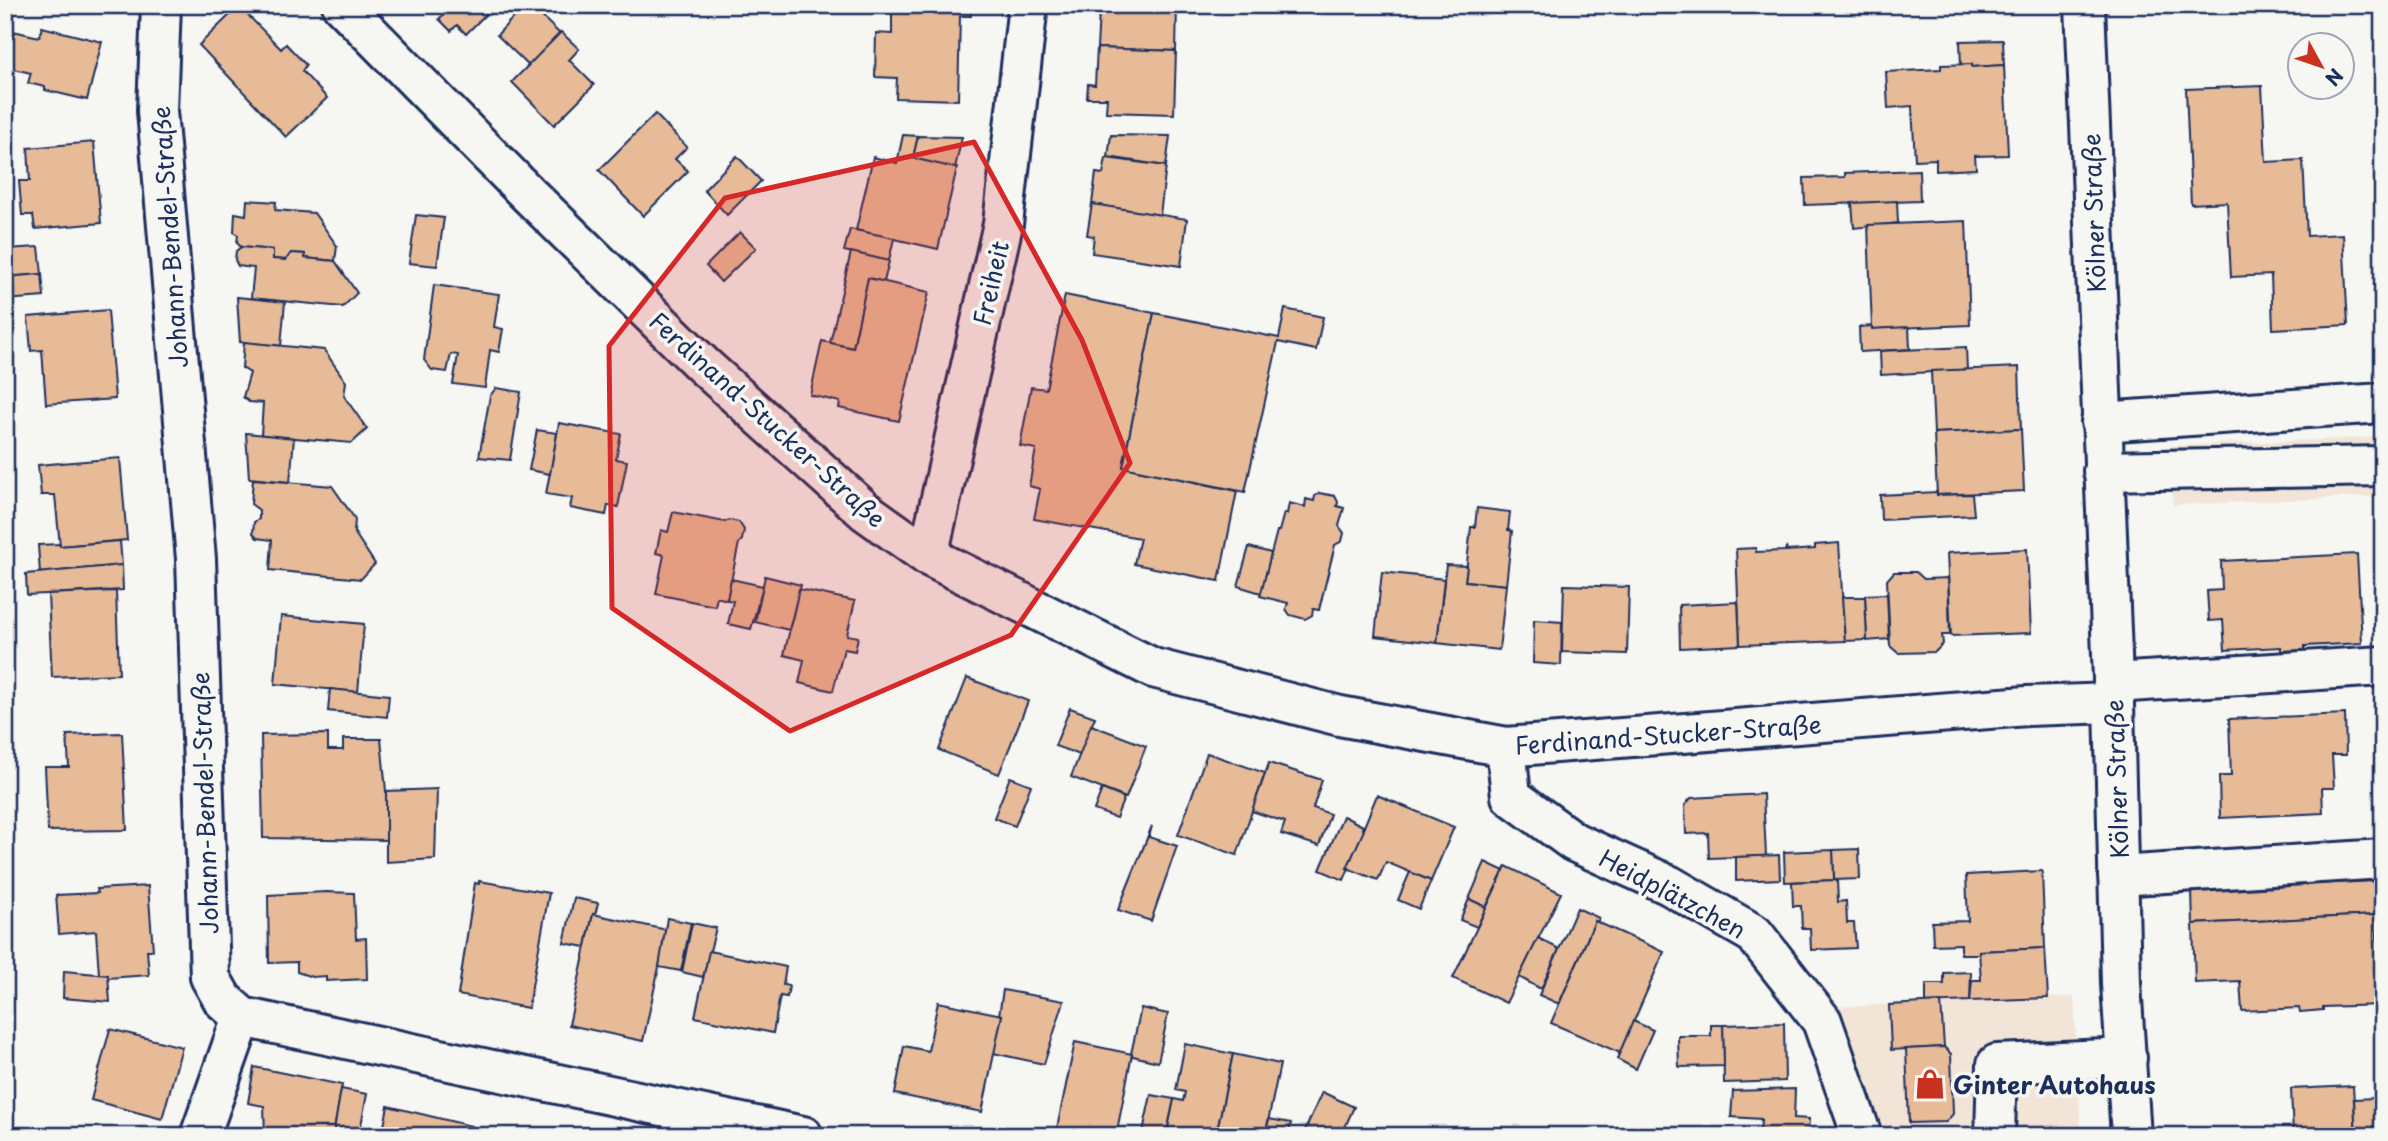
<svg xmlns="http://www.w3.org/2000/svg" width="2388" height="1141" viewBox="0 0 2388 1141" font-family="'Playpen Sans',sans-serif">
  <style>
    .built { fill: #f2e4d7 }
    .building { fill: #e8bb98; stroke: #1b2f5e; stroke-width: 2 }
    .lines { fill: none; stroke-linecap: round; stroke-linejoin: round }
    .minor-casing { stroke: #1b2f5e; stroke-width: 44 }
    .major-casing { stroke: #1b2f5e; stroke-width: 44 }
    .minor { stroke: #f6f6f2; stroke-width: 38 }
    .major { stroke: #f6f6f2; stroke-width: 38 }
    .marked { fill: #d62828; fill-opacity: 0.2; stroke: #d62828; stroke-width: 5; stroke-linejoin: round }
    .labels { text-anchor: middle; dominant-baseline: central; stroke-width: 7; stroke-linejoin: round; paint-order: stroke }
    .street-label { font-size: 24px; fill: #1b2f5e; stroke: #f6f6f2 }
    .poi-label { font-size: 24px; font-weight: bold; fill: #1b2f5e; stroke: #f6f6f2; text-anchor: start }
  </style>
  <rect width="100%" height="100%" fill="#f6f6f2"/>
  <filter id="ink" filterUnits="userSpaceOnUse"><feTurbulence type="fractalNoise" baseFrequency=".0143" numOctaves="2"/><feDisplacementMap in="SourceGraphic" scale="14" xChannelSelector="R" yChannelSelector="G"/><feConvolveMatrix kernelMatrix="1 2 1 2 8 2 1 2 1" color-interpolation-filters="sRGB"/></filter>
  <g filter="url(#ink)">
    <g class="built">
      <polygon points="2383,437 2383,496 2173,505 2169,446"/>
      <polygon points="2074,997 2081,1136 1880,1136 1835,1007"/>
    </g>
    <g class="building">
      <polygon points="437,5 495,5 466,34 457,25 451,31 439,19 445,13"/>
      <polygon points="525,5 530,5 560,34 529,66 497,35"/>
      <polygon points="892,5 971,5 971,16 960,16 958,100 896,98 897,78 875,77 876,33 892,34"/>
      <polygon points="1091,5 1177,5 1176,51 1097,48 1099,11 1091,11"/>
      <polygon points="239,6 281,49 286,44 306,65 302,71 327,98 286,137 199,45"/>
      <polygon points="42,27 102,42 87,100 45,90 45,87 28,83 31,73 5,67 5,45 9,30 39,37"/>
      <polygon points="561,32 579,49 569,60 594,85 554,125 512,82"/>
      <polygon points="2003,40 2004,65 1972,67 1972,64 1961,65 1960,41"/>
      <polygon points="1097,48 1176,51 1174,114 1106,112 1107,98 1087,98 1088,84 1095,85"/>
      <polygon points="1972,64 1972,67 2004,65 2008,155 1975,156 1976,169 1936,171 1936,159 1915,160 1912,106 1888,108 1886,72 1941,69 1941,65"/>
      <polygon points="2262,86 2266,162 2303,160 2307,236 2343,234 2348,325 2273,329 2271,275 2231,277 2227,202 2191,204 2186,89"/>
      <polygon points="655,114 687,147 675,159 688,171 643,216 599,170"/>
      <polygon points="903,135 918,136 913,158 957,168 938,249 856,230 873,157 897,163"/>
      <polygon points="1111,135 1170,136 1166,166 1108,157"/>
      <polygon points="918,136 962,137 955,168 913,158"/>
      <polygon points="94,142 101,223 35,229 33,215 22,215 19,181 30,181 28,148"/>
      <polygon points="737,156 761,181 727,215 704,190"/>
      <polygon points="1106,158 1166,166 1160,215 1092,204 1096,173 1103,174"/>
      <polygon points="1919,170 1920,201 1805,205 1804,178 1845,177 1845,173"/>
      <polygon points="247,200 276,202 275,210 314,213 337,246 335,261 305,258 305,254 291,253 286,260 273,259 273,250 241,247 237,243 238,235 234,232 235,213 246,215"/>
      <polygon points="1897,201 1898,223 1854,228 1852,203"/>
      <polygon points="1092,204 1187,219 1181,266 1092,253 1094,236 1087,235"/>
      <polygon points="416,215 444,218 437,266 409,263"/>
      <polygon points="1966,221 1970,325 1872,329 1868,225"/>
      <polygon points="850,229 894,238 889,261 844,251"/>
      <polygon points="740,232 756,248 721,282 706,266"/>
      <polygon points="39,247 42,274 5,277 5,249"/>
      <polygon points="241,247 273,250 273,259 286,260 291,253 305,254 305,258 335,261 357,293 343,307 251,298 254,268 238,266 235,260 236,251"/>
      <polygon points="851,252 889,261 884,282 868,278 853,348 830,343"/>
      <polygon points="42,274 44,297 5,300 5,277"/>
      <polygon points="868,278 929,292 899,421 839,408 840,402 810,395 822,341 853,348"/>
      <polygon points="434,285 499,294 494,327 503,329 499,352 490,350 485,388 453,384 458,355 451,354 447,372 432,370 424,360"/>
      <polygon points="1065,295 1154,313 1123,467 1237,491 1219,581 1134,564 1140,538 1034,519 1040,489 1029,486 1036,449 1020,446 1031,387 1046,389"/>
      <polygon points="237,297 285,302 281,346 240,342"/>
      <polygon points="1285,309 1323,317 1316,350 1278,342 1245,492 1123,467 1154,313 1279,338"/>
      <polygon points="108,310 115,399 46,404 42,350 31,351 28,317"/>
      <polygon points="1872,326 1872,329 1909,327 1910,349 1860,352 1859,327"/>
      <polygon points="244,342 324,350 346,382 344,396 367,429 352,443 261,435 263,403 249,402 243,397 250,373 242,368"/>
      <polygon points="1966,347 1967,370 1881,375 1880,351"/>
      <polygon points="2019,367 2021,429 1934,433 1931,371"/>
      <polygon points="496,388 521,392 510,460 479,457 490,396"/>
      <polygon points="559,423 621,434 616,459 627,461 618,507 608,505 606,515 570,508 572,498 546,494"/>
      <polygon points="2021,429 2024,491 1937,495 1934,433"/>
      <polygon points="537,430 557,433 550,474 529,470"/>
      <polygon points="246,433 294,438 290,482 249,478"/>
      <polygon points="120,458 127,540 60,546 55,495 41,495 38,465"/>
      <polygon points="253,479 332,486 355,519 354,532 375,564 361,579 270,570 272,540 257,538 253,533 254,522 259,519 259,510 251,504"/>
      <polygon points="1937,492 1937,495 1972,494 1974,515 1881,520 1880,495"/>
      <polygon points="1319,493 1335,496 1338,502 1337,506 1344,508 1339,526 1344,533 1342,541 1335,545 1319,610 1313,609 1312,615 1305,619 1290,615 1286,609 1288,603 1260,596 1277,531 1279,531 1284,513 1287,514 1289,503 1305,507 1306,499 1314,501 1315,496"/>
      <polygon points="1477,508 1510,512 1508,530 1512,531 1506,585 1465,581 1471,527 1475,527"/>
      <polygon points="673,512 725,522 729,520 739,522 744,530 742,540 739,543 727,600 717,597 715,606 656,594 664,555 656,553 661,530 668,532"/>
      <polygon points="120,541 122,565 40,573 38,545 60,544 60,546"/>
      <polygon points="1839,543 1845,641 1740,645 1736,549 1756,548 1756,552 1785,551 1786,547 1787,551 1815,549 1815,545"/>
      <polygon points="1249,547 1271,553 1261,593 1238,586"/>
      <polygon points="2027,549 2031,633 1951,636 1947,553"/>
      <polygon points="2357,554 2362,643 2305,646 2305,650 2281,651 2281,647 2225,650 2223,620 2209,621 2207,591 2222,590 2221,561"/>
      <polygon points="122,565 123,590 27,595 26,574"/>
      <polygon points="1446,565 1467,566 1465,581 1506,585 1499,650 1437,643"/>
      <polygon points="1382,572 1444,579 1437,643 1375,636"/>
      <polygon points="1894,572 1916,572 1924,579 1948,578 1950,635 1942,635 1943,644 1935,652 1898,653 1890,646 1887,580"/>
      <polygon points="765,576 801,585 789,630 755,622"/>
      <polygon points="731,579 763,586 751,629 728,624 733,601 727,600"/>
      <polygon points="1564,585 1629,587 1627,654 1562,652"/>
      <polygon points="799,589 855,601 847,635 858,637 855,651 844,649 833,691 799,683 804,660 784,655"/>
      <polygon points="116,591 119,674 52,677 48,594"/>
      <polygon points="1887,594 1889,639 1867,641 1865,595"/>
      <polygon points="1842,597 1865,597 1867,640 1845,641"/>
      <polygon points="1738,602 1740,645 1680,648 1679,605"/>
      <polygon points="281,616 364,624 358,692 275,684"/>
      <polygon points="1534,620 1562,622 1561,665 1533,663"/>
      <polygon points="967,678 1028,701 999,774 939,750"/>
      <polygon points="330,689 389,695 387,717 328,711"/>
      <polygon points="1070,708 1095,717 1080,755 1055,746"/>
      <polygon points="2345,714 2346,755 2332,755 2334,788 2322,788 2323,813 2220,818 2219,776 2231,776 2229,719"/>
      <polygon points="1091,725 1146,746 1126,798 1071,777"/>
      <polygon points="122,733 127,830 48,831 45,767 69,767 67,735"/>
      <polygon points="328,734 328,750 343,750 343,739 381,739 386,791 387,840 263,838 261,735"/>
      <polygon points="1207,753 1265,773 1237,855 1178,835"/>
      <polygon points="1269,763 1322,780 1313,808 1330,814 1319,846 1281,834 1285,822 1252,811"/>
      <polygon points="1010,777 1031,785 1015,826 994,818"/>
      <polygon points="437,789 435,859 386,862 386,791"/>
      <polygon points="1102,789 1124,798 1116,818 1094,810"/>
      <polygon points="1763,794 1766,856 1709,858 1708,833 1686,834 1685,805 1691,798"/>
      <polygon points="1377,795 1454,827 1431,881 1386,862 1378,880 1347,868"/>
      <polygon points="1343,816 1363,826 1362,828 1364,830 1347,868 1349,868 1344,880 1320,870"/>
      <polygon points="1152,826 1149,837 1177,846 1151,921 1118,910"/>
      <polygon points="1859,849 1860,879 1834,880 1833,850"/>
      <polygon points="1833,850 1834,880 1785,882 1784,852"/>
      <polygon points="1779,855 1780,879 1736,881 1736,857"/>
      <polygon points="1485,862 1504,871 1486,907 1469,899"/>
      <polygon points="1506,866 1561,893 1506,1003 1453,978"/>
      <polygon points="2042,871 2045,948 1979,951 1980,954 1961,954 1961,944 1933,945 1932,922 1968,921 1966,875"/>
      <polygon points="1410,872 1431,881 1419,909 1398,900"/>
      <polygon points="1837,880 1838,902 1846,901 1847,923 1854,923 1856,948 1811,950 1810,928 1802,928 1801,906 1793,906 1792,882"/>
      <polygon points="479,881 549,893 528,1008 458,995 475,883 479,884"/>
      <polygon points="2374,881 2376,915 2193,924 2192,890"/>
      <polygon points="148,886 153,950 147,950 149,975 108,978 108,975 99,974 96,931 59,934 56,895 98,893 97,889"/>
      <polygon points="326,892 354,893 356,939 366,938 367,979 326,981 326,976 312,977 297,972 297,962 269,963 268,895"/>
      <polygon points="574,898 598,903 595,915 593,914 586,947 564,943"/>
      <polygon points="1469,899 1486,907 1477,927 1460,920"/>
      <polygon points="1577,908 1599,918 1597,923 1595,921 1559,1004 1539,995"/>
      <polygon points="593,914 667,930 643,1041 569,1025"/>
      <polygon points="2376,915 2380,1005 2323,1007 2323,1010 2300,1012 2299,1008 2242,1011 2240,981 2195,983 2193,924"/>
      <polygon points="667,918 691,923 681,971 659,967"/>
      <polygon points="1595,921 1664,952 1620,1053 1551,1023"/>
      <polygon points="692,923 716,928 703,977 682,972"/>
      <polygon points="1538,938 1559,949 1541,989 1519,977"/>
      <polygon points="2045,948 2048,998 1970,1001 1972,980 1981,980 1979,951"/>
      <polygon points="709,951 786,967 783,985 789,986 787,997 780,996 773,1033 695,1017"/>
      <polygon points="64,971 108,975 110,1002 63,998"/>
      <polygon points="1971,972 1970,1001 1926,1003 1926,984 1944,984 1944,973"/>
      <polygon points="1003,990 1064,1001 1044,1064 993,1053 1002,1015 999,1015"/>
      <polygon points="938,1002 1002,1015 982,1112 895,1094 904,1046 928,1051"/>
      <polygon points="1941,1002 1944,1047 1891,1050 1889,1005"/>
      <polygon points="1141,1008 1168,1014 1158,1062 1133,1056 1131,1054"/>
      <polygon points="1633,1021 1653,1030 1636,1069 1617,1059"/>
      <polygon points="1784,1023 1785,1081 1724,1083 1723,1025"/>
      <polygon points="1711,1025 1723,1025 1724,1066 1679,1067 1678,1036 1711,1036"/>
      <polygon points="110,1029 182,1047 162,1119 91,1100"/>
      <polygon points="1075,1042 1132,1054 1116,1136 1091,1136 1057,1128"/>
      <polygon points="1185,1044 1233,1054 1216,1136 1184,1136 1167,1132 1174,1099 1183,1101 1185,1092 1176,1090"/>
      <polygon points="1944,1047 1951,1054 1953,1114 1946,1122 1909,1123 1906,1049"/>
      <polygon points="1233,1054 1280,1064 1265,1136 1216,1136"/>
      <polygon points="254,1067 342,1085 333,1136 265,1136 264,1106 248,1103"/>
      <polygon points="2353,1086 2356,1136 2293,1136 2291,1089"/>
      <polygon points="341,1089 367,1094 359,1136 333,1136"/>
      <polygon points="1795,1089 1794,1118 1809,1119 1808,1136 1760,1136 1761,1119 1731,1117 1733,1091"/>
      <polygon points="1322,1092 1354,1107 1341,1136 1296,1136 1298,1132 1303,1135"/>
      <polygon points="1151,1095 1174,1099 1166,1136 1142,1136"/>
      <polygon points="2376,1098 2378,1136 2356,1136 2354,1099"/>
      <polygon points="388,1106 471,1126 469,1136 382,1136"/>
      <polygon points="1269,1119 1291,1123 1288,1136 1265,1136"/>
    </g>
    <g class="lines">
      <g class="minor-casing">
        <g id="minor">
          <polyline points="161,5 157,111 196,559 210,977 223,1000 242,1017 803,1136"/>
          <polyline points="342,5 527,193 703,365 865,511 928,556 1153,668 1340,716 1506,747 2027,706 2114,703"/>
          <polyline points="2101,422 2383,403"/>
          <polyline points="2103,471 2383,466"/>
          <polyline points="928,556 1003,224 1028,5"/>
          <polyline points="2113,683 2383,666"/>
          <polyline points="1506,747 1511,796 1574,842 1669,885 1754,934 1822,1021 1862,1136"/>
          <polyline points="2118,876 2383,859"/>
          <polyline points="200,1136 242,1017"/>
          <polyline points="1995,1136 1997,1064 2127,1058"/>
        </g>
      </g>
      <g class="major-casing">
        <polyline id="major" points="2085,5 2114,703 2121,984 2131,1136"/>
      </g>
      <use href="#minor" class="minor"/>
      <use href="#major" class="major"/>
    </g>
  </g>
  <path class="marked" d="M974 142 1082 340 1130 463 1011 635 790 731 612 608 609 346 725 198Z"/>
  <defs>
    <g id="shop-bare" transform="scale(2.415)"><path d="M-5-2.5h2.3a2.7 3.5 0 0 1 5.4 0H5L5.5 6h-11ZM-1.5-2.5h3a1.5 2.3 0 0 0-3 0Z" fill="#c8321e" stroke="#f6f6f2" stroke-width="2.5" paint-order="stroke"/></g>
  </defs>
  <g fill-rule="evenodd">
    <use href="#shop-bare" x="1930" y="1084"/>
  </g>
  <g class="labels">
    <g class="street-label">
      <text transform="translate(2093 213) rotate(-92)">Kölner Straße</text>
      <text transform="translate(169 237) rotate(-94)">Johann-Bendel-Straße</text>
      <text transform="translate(990 283) rotate(-77)">Freiheit</text>
      <text transform="translate(768 419) rotate(42)">Ferdinand-Stucker-Straße</text>
      <text transform="translate(1668 734) rotate(-4)">Ferdinand-Stucker-Straße</text>
      <text transform="translate(2116 779) rotate(-92)">Kölner Straße</text>
      <text transform="translate(204 803) rotate(-92)">Johann-Bendel-Straße</text>
      <text transform="translate(1673 893) rotate(28)">Heidplätzchen</text>
    </g>
    <g class="poi-label">
      <text x="1953" y="1084">Ginter Autohaus</text>
    </g>
  </g>
  <rect width="2388" height="1141" fill="none" stroke="#f6f6f2" stroke-width="28"/>
  <rect x="14" y="14" width="2360" height="1113" fill="none" stroke="#1b2f5e" stroke-width="2.5" filter="url(#ink)"/>
  <g transform="translate(2321 66) rotate(130)"><circle r="33" fill="#f6f6f2" stroke="#9ea6b7" stroke-width="2"/>
  <path d="M0-5L12 26L0 18L-12 26Z" fill="#c8321e"/>
  <text y="-10" font-size="19" font-weight="bold" text-anchor="middle" fill="#1b2f5e">N</text>
  </g>
</svg>
